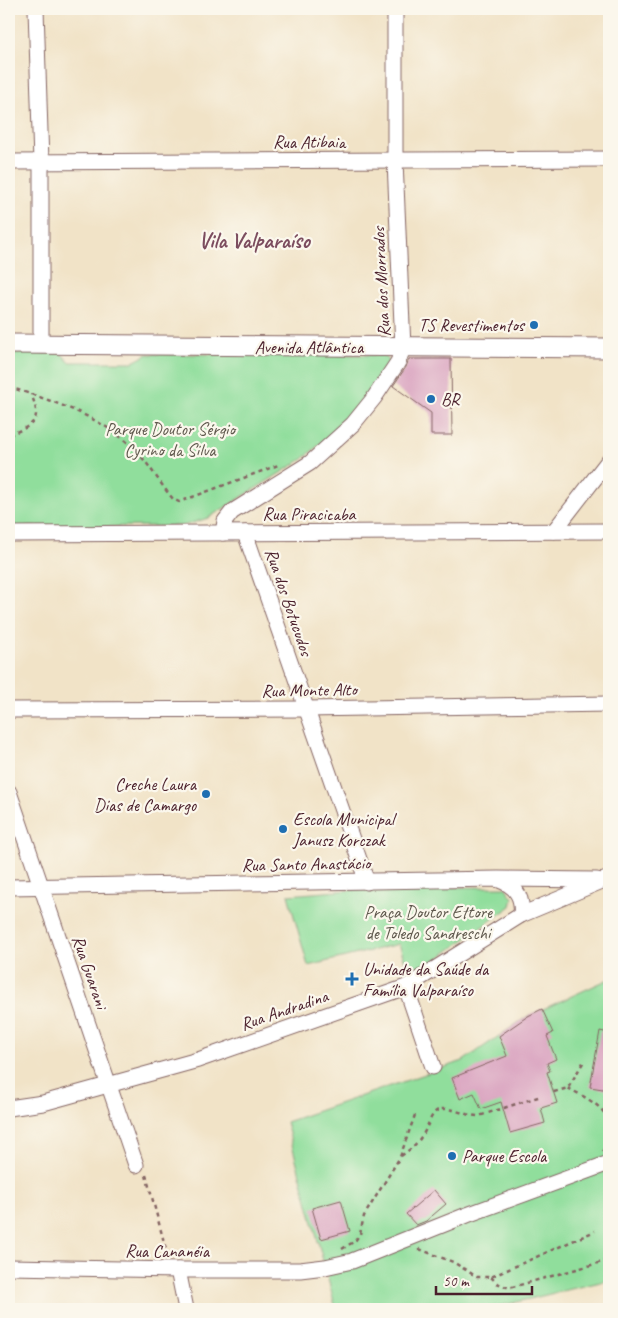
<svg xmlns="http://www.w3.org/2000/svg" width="618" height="1318" viewBox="0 0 618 1318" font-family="Caveat,sans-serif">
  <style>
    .green { fill: #90de9c; stroke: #6d7e64 }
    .building { fill: #d9a2bf }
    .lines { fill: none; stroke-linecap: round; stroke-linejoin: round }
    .minor-casing { stroke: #846462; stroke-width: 17 }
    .major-casing { stroke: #846462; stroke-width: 21 }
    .path { stroke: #846462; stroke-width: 2.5; stroke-dasharray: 4 4; stroke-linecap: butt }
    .minor { stroke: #fff; stroke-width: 15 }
    .major { stroke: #fff; stroke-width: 19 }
    .poi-dot { fill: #1f6fb2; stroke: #fbf7ec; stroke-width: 2 }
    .labels { text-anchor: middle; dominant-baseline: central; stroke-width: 4.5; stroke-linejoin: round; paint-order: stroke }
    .street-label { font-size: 18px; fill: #4a1f2b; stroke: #fbf7ec }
    .poi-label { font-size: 18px; fill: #4a1f2b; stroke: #fbf7ec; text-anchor: start }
    .park-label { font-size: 18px; fill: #5f584d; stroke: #fbf7ec }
    .district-label { font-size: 22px; font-weight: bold; fill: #7c4d5f; stroke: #fbf7ec }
  </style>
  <rect width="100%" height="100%" fill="#fbf7ec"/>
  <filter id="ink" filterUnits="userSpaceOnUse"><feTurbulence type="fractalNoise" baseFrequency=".02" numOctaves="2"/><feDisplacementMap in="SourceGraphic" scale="10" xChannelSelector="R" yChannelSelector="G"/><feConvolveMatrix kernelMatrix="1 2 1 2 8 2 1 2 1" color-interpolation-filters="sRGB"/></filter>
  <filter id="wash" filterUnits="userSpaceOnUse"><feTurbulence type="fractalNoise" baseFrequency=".0096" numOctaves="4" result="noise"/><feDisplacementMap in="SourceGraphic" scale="20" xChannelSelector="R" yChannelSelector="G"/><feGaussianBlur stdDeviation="1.12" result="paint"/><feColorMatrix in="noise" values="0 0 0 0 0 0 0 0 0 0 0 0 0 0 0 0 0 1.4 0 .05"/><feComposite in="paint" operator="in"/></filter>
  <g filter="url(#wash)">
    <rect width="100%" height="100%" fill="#f1e3c7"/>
    <g class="green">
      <polygon points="9,353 61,353 69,362 133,362 148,354 385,355 390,363 350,418 303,459 208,518 183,526 9,527"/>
      <polygon points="505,887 513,898 511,906 411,978 399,944 308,966 288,895 377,888"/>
      <polygon points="609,979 609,1280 487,1309 336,1309 286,1122 463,1061 528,1016"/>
    </g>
    <g id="blocks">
      <g class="building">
        <polygon points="409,359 451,359 452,435 431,435 431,413 393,386 406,367"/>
        <polygon points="542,1009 553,1033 547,1036 556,1059 547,1063 550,1071 547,1072 557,1103 541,1108 545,1123 510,1133 501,1102 481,1109 474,1093 460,1099 452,1078 507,1056 499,1036 528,1016"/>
        <polygon points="600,1031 609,1033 609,1090 590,1087"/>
        <polygon points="434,1190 446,1204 426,1221 416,1225 406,1214"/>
        <polygon points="341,1200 350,1231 321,1239 312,1208"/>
      </g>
    </g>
  </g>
  <g filter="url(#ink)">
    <use href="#blocks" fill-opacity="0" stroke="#846462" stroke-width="1"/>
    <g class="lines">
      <g class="minor-casing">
        <g id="minor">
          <polyline points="36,9 41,162 41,345"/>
          <polyline points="9,162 609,159"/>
          <polyline points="554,531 609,460"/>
          <polyline points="223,533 225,521 232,512 310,463 353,424 374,398 398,362 403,348 395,161 395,9"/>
          <polyline points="245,533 367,882"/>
          <polyline points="9,534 609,531"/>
          <polyline points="9,710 307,709 609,704"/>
          <polyline points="9,792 136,1165"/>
          <path d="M499 880C516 886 523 897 521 915"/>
          <polyline points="9,887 498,879 597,880"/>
          <polyline points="406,987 433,1067"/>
          <polyline points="9,1108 43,1103 198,1060 406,987 521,915 609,878"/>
          <polyline points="9,1267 178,1270 300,1270 325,1267 352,1261 467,1215 609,1163"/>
          <polyline points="178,1270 186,1309"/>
        </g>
      </g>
      <g class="major-casing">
        <polyline id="major" points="9,344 609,348"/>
      </g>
      <g class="path">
        <path d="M9 387C49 400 94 414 127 442 146 458 157 480 173 499L179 502 281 464"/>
        <path d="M9 435C33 425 43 422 31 394"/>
        <path d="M568 1088C582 1096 604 1105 609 1122"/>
        <polyline points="554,1092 568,1088 584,1061"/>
        <polyline points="603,1151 609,1138"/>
        <path d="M401 1156C409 1150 416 1145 421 1137 429 1128 430 1108 444 1109 456 1109 467 1116 479 1116L541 1096"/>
        <polyline points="146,1175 168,1257"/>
        <polyline points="342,1249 355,1241 360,1234 364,1216 400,1157 415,1115"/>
        <polyline points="419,1249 453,1262 477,1277 491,1277 595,1231"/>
        <polyline points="491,1277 497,1283 509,1288 609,1260"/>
      </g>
      <use href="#minor" class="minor"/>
      <use href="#major" class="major"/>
    </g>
  </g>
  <g class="poi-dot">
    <circle cx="534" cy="325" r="5"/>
    <circle cx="431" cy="399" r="5"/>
    <circle cx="206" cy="794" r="5"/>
    <circle cx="283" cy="829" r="5"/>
    <path d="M349.5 971.5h5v5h5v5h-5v5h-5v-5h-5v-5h5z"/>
    <circle cx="452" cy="1156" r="5"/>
  </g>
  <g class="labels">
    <g class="street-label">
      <text x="309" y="142">Rua Atibaia</text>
      <text transform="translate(381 282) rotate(-93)">Rua dos Morrados</text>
      <text x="309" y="347">Avenida Atlântica</text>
      <text x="309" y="514">Rua Piracicaba</text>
      <text transform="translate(289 602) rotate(71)">Rua dos Botucudos</text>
      <text transform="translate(309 690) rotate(-1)">Rua Monte Alto</text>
      <text transform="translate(306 864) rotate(-1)">Rua Santo Anastácio</text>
      <text transform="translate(90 972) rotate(71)">Rua Guarani</text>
      <text transform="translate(284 1010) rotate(-19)">Rua Andradina</text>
      <text x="167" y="1251">Rua Cananéia</text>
    </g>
    <g class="poi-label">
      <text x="524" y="325" text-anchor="end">TS Revestimentos</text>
      <text x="441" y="399">BR</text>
      <text x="196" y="784" text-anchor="end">Creche Laura<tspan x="196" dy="21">Dias de Camargo</tspan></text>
      <text x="293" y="819">Escola Municipal<tspan x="293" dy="21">Janusz Korczak</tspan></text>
      <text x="363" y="969">Unidade da Saúde da<tspan x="363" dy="21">Família Valparaíso</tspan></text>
      <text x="462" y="1156">Parque Escola</text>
    </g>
    <g class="park-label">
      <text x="170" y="429">Parque Doutor Sérgio<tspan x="170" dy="21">Cyrino da Silva</tspan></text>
      <text x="428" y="912">Praça Doutor Ettore<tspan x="428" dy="21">de Toledo Sandreschi</tspan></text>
    </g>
    <g class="district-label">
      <text x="254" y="241">Vila Valparaíso</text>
    </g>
  </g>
  <rect width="618" height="1318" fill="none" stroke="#fbf7ec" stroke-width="30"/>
  <path d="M436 1286v8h96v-8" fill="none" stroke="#4a1f2b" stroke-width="2.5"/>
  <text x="443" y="1286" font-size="15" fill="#4a1f2b" stroke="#fbf7ec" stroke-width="4" paint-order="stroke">50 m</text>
</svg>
